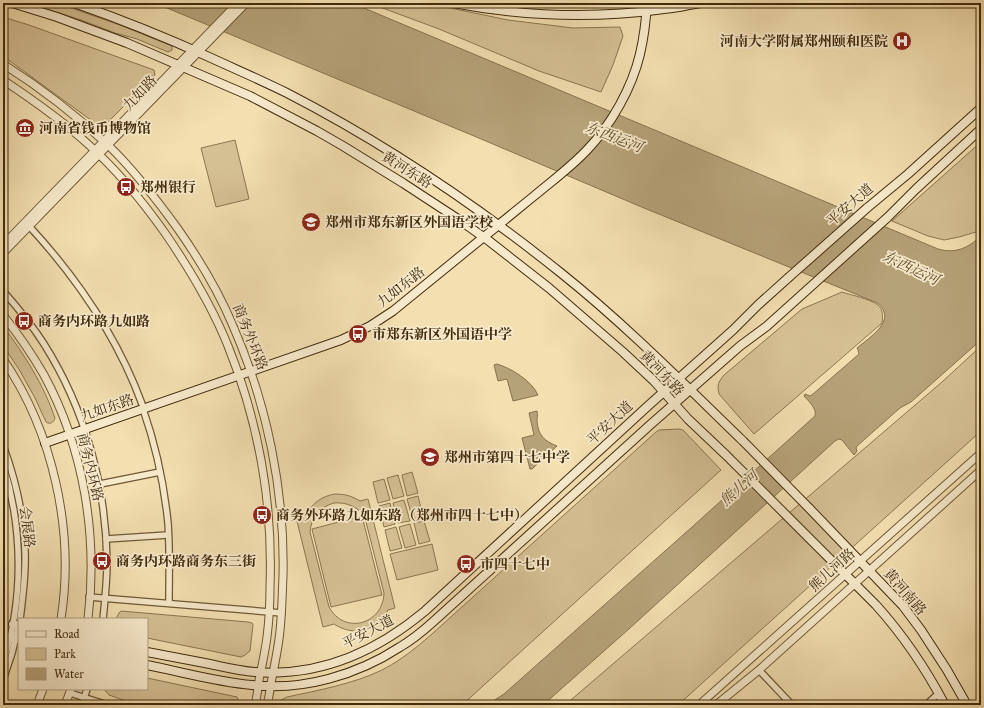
<svg xmlns="http://www.w3.org/2000/svg" width="984" height="708" viewBox="0 0 984 708" font-family="'IM FELL Great Primer','Noto Serif SC',serif">
  <style>
    .green { fill: #d5c094; stroke: #8b7650; fill-rule: evenodd }
    .water { fill: #b6a279; stroke: #87724e }
    .lines { fill: none; stroke-linecap: round; stroke-linejoin: round }
    .minor-casing { stroke: #6e5836; stroke-width: 8 }
    .tertiary-casing { stroke: #6e5836; stroke-width: 9 }
    .secondary-casing { stroke: #412b0d; stroke-width: 10 }
    .minor { stroke: #f7eacc; stroke-width: 5.5 }
    .tertiary { stroke: #f7eacc; stroke-width: 7 }
    .secondary { stroke: #f7eacc; stroke-width: 8 }
    .secondary-bridge-casing { stroke: #412b0d; stroke-width: 10; stroke-linecap: butt }
    .secondary-bridge { stroke: #f7eacc; stroke-width: 8 }
    .labels { text-anchor: middle; dominant-baseline: central; stroke-width: 3.5; stroke-linejoin: round; paint-order: stroke }
    .poi-label { font-size: 14px; font-weight: bold; fill: #412b0d; stroke: #f7eacc; text-anchor: start }
    .street-label { font-size: 14px; fill: #412b0d; stroke: #f7eacc }
    .water-label { font-size: 15px; font-style: italic; fill: #644f2d; stroke: #f7eacc }
  </style>
  <rect width="100%" height="100%" fill="#f3dfb0"/>
  <filter id="stains"><feTurbulence type="fractalNoise" baseFrequency=".005" numOctaves="4"/><feColorMatrix values="0 0 0 0 .2 0 0 0 0 .09 0 0 0 0 .02 0 0 0 .5 -.17"/></filter>
  <radialGradient id="worn" r=".72"><stop offset=".6" stop-color="#630" stop-opacity="0"/><stop offset="1" stop-color="#630" stop-opacity=".3"/></radialGradient>
  <g class="green">
    <polygon points="28,3 57,3 120,25 172,46 172,50 168,52 137,39 115,33 81,20"/>
    <polygon points="369,3 426,3 508,20 573,28 620,27 623,36 613,65 601,92 539,71 439,29"/>
    <polygon points="3,17 29,25 154,70 155,75 104,126 99,126 3,56"/>
    <polygon points="235,140 249,199 216,207 201,148"/>
    <polygon points="981,142 981,227 976,232 959,237 944,240 928,236 892,221"/>
    <path d="M842 292C851 295 870 299 878 305 883 309 883 317 882 323L754 434 719 394C717 384 718 383 724 375L802 309Z"/>
    <path d="M3 326C24 354 44 385 55 418 54 422 50 425 46 422L35 398 20 371 3 345Z"/>
    <polygon points="981,346 981,431 678,705 565,705 942,382"/>
    <path d="M679 429 683 430 721 470 462 705H277L281 700 287 697C319 690 353 684 382 670 408 657 432 634 453 615L656 432 659 430Z"/>
    <polygon points="412,472 418,493 407,496 402,475"/>
    <polygon points="398,475 404,496 393,499 387,478"/>
    <polygon points="384,479 390,500 378,503 373,482"/>
    <path d="M335 494C345 494 352 496 360 501L368 499 395 608 388 610C378 632 354 637 334 624L323 627 296 517 306 514C313 503 322 496 335 494ZM334 503C348 502 358 507 365 518L384 593C383 625 344 635 329 607L310 532C311 517 320 507 334 503Z"/>
    <polygon points="418,496 423,517 413,520 407,499"/>
    <polygon points="404,500 410,521 398,523 393,503"/>
    <polygon points="390,503 395,524 384,527 379,506"/>
    <polygon points="362,516 382,595 331,607 312,529"/>
    <polygon points="424,521 430,541 419,544 414,523"/>
    <polygon points="410,524 416,545 405,548 399,527"/>
    <polygon points="396,527 402,548 390,551 385,530"/>
    <polygon points="432,544 438,570 397,580 390,554"/>
    <polygon points="121,611 248,622 252,623 253,625 250,651 245,655 241,657 147,638 147,619 116,619 119,613"/>
    <polygon points="147,678 237,697 239,702 239,705 137,705 109,695 104,689 147,689"/>
  </g>
  <g class="water">
    <path d="M155 3H352L938 249C956 254 968 248 981 236V340L911 402 900 408 857 446 856 448 857 451 854 455 842 440 839 439 835 441 630 628 543 705H487L504 694 692 527 815 416C817 408 809 402 804 396L805 394 810 396 813 394 859 354 858 350 857 348C866 340 889 326 884 312 883 309 881 306 879 304 876 302 873 301 870 300L644 208 474 136Z"/>
    <path d="M497 364C511 368 532 381 538 395L513 401 507 379 498 381 494 365Z"/>
    <path d="M537 411C538 415 537 417 537 421 538 435 544 441 557 446L532 469H530L522 438 534 435 529 413Z"/>
  </g>
  <g class="lines">
    <g class="minor-casing">
      <g id="minor">
        <path d="M29 226C78 279 117 336 142 404"/>
        <path d="M3 291C18 308 32 325 44 344 85 409 106 485 107 562 107 581 105 600 103 619"/>
        <path d="M143 409C156 446 164 484 168 523 170 550 169 577 169 603"/>
        <path d="M3 445C15 478 24 516 25 551 26 574 23 596 20 619"/>
        <path d="M3 464C23 529 24 599 3 663"/>
        <polyline points="100,484 160,472"/>
        <polyline points="106,539 168,535"/>
        <polyline points="89,597 282,613"/>
        <polyline points="759,670 792,705"/>
        <polyline points="3,680 12,653 19,623"/>
        <polyline points="70,693 108,705"/>
        <polyline points="82,705 87,689"/>
        <polyline points="926,705 939,693"/>
      </g>
    </g>
    <g class="tertiary-casing">
      <g id="tertiary">
        <path d="M3 64C41 88 76 115 109 146 135 171 157 200 178 229 199 259 219 292 233 326 267 404 285 491 283 576 282 597 282 618 279 639 277 654 274 668 271 683 270 690 269 698 267 705"/>
        <path d="M3 80C33 100 63 121 89 145 118 171 143 202 165 233 189 268 212 306 228 346 259 423 273 505 270 587 270 604 269 621 267 637 265 652 262 666 259 680 258 688 257 697 255 705"/>
        <polyline points="3,245 238,3"/>
        <polyline points="3,253 246,3"/>
        <path d="M3 315C18 334 32 354 44 375 84 449 98 536 88 619"/>
        <path d="M3 359C53 432 75 531 61 619"/>
        <polyline points="37,705 43,689"/>
        <polyline points="65,705 71,689"/>
        <polyline points="699,705 981,453"/>
        <polyline points="716,705 759,670 981,470"/>
      </g>
    </g>
    <g class="secondary-casing">
      <g id="secondary">
        <path d="M12 3 57 17 127 43 250 96 317 131 343 146 403 183 458 219 489 241 549 288 623 352 654 381 688 419 727 456 876 605C903 635 926 669 945 705"/>
        <path d="M74 3C120 19 165 37 209 57 235 69 261 80 287 93 384 143 476 205 561 273 626 325 684 384 743 441"/>
        <path d="M453 3C522 16 594 19 664 9 676 8 688 5 700 3"/>
        <polyline points="867,208 908,174 981,108"/>
        <path d="M45 443 341 340 370 326 393 311 534 196C552 181 571 167 587 150 611 125 632 88 640 54 644 37 646 20 647 3"/>
        <polyline points="809,508 903,606 921,630 947,670 967,705"/>
        <polyline points="13,624 19,626"/>
        <polyline points="10,637 19,639"/>
        <path d="M147 652C168 656 189 660 210 664 224 667 240 671 255 672 319 677 376 652 425 611L649 405 733 330 758 305 788 278"/>
        <path d="M147 665C182 672 217 682 252 685 303 691 357 675 400 647 412 640 423 631 434 621L650 425 740 346 767 326 888 217 916 189 981 129"/>
      </g>
    </g>
    <use href="#minor" class="minor"/>
    <use href="#tertiary" class="tertiary"/>
    <use href="#secondary" class="secondary"/>
    <g class="secondary-bridge-casing">
      <g id="secondary-bridge">
        <polyline points="788,278 867,208"/>
        <polyline points="743,441 809,508"/>
      </g>
    </g>
    <use href="#secondary-bridge" class="secondary-bridge"/>
  </g>
  <defs>
    <g id="hospital-disc" transform="scale(1)"><circle r="9.5" fill="#8f2418" stroke="#f7eacc"/><path d="M-5-5h3v3.5h4V-5h3V5h-3V1.5h-4V5h-3Z" fill="#fff"/></g>
    <g id="museum-disc" transform="scale(1)"><circle r="9.5" fill="#8f2418" stroke="#f7eacc"/><path d="M0-6L6-3V-2H-6V-3ZM-5-1h2V3h-2ZM-1-1h2V3h-2ZM3-1h2V3H3ZM-6 4H6V6H-6Z" fill="#fff"/></g>
    <g id="bus-disc" transform="scale(1)"><circle r="9.5" fill="#8f2418" stroke="#f7eacc"/><path d="M-5-6H5V4H4V6H2V4H-2V6H-4V4H-5ZM-3.5-4V0h7V-4ZM-3.5 1.2v1.5H-2V1.2ZM2 1.2v1.5H3.5V1.2Z" fill="#fff"/></g>
    <g id="school-disc" transform="scale(1)"><circle r="9.5" fill="#8f2418" stroke="#f7eacc"/><path d="M0-5L7-2L0 1L-7-2ZM-4 1L0 2.5L4 1V4Q0 6-4 4Z" fill="#fff"/></g>
  </defs>
  <g fill-rule="evenodd">
    <use href="#hospital-disc" x="902" y="41"/>
    <use href="#museum-disc" x="25" y="128"/>
    <use href="#bus-disc" x="126" y="187"/>
    <use href="#school-disc" x="311" y="222"/>
    <use href="#bus-disc" x="24" y="321"/>
    <use href="#bus-disc" x="358" y="334"/>
    <use href="#school-disc" x="430" y="457"/>
    <use href="#bus-disc" x="262" y="515"/>
    <use href="#bus-disc" x="102" y="561"/>
    <use href="#bus-disc" x="466" y="564"/>
  </g>
  <g class="labels">
    <g class="poi-label">
      <text x="888" y="41" text-anchor="end">河南大学附属郑州颐和医院</text>
      <text x="39" y="128">河南省钱币博物馆</text>
      <text x="140" y="187">郑州银行</text>
      <text x="325" y="222">郑州市郑东新区外国语学校</text>
      <text x="38" y="321">商务内环路九如路</text>
      <text x="372" y="334">市郑东新区外国语中学</text>
      <text x="444" y="457">郑州市第四十七中学</text>
      <text x="276" y="515">商务外环路九如东路（郑州市四十七中）</text>
      <text x="116" y="561">商务内环路商务东三街</text>
      <text x="480" y="564">市四十七中</text>
    </g>
    <g class="street-label">
      <text transform="translate(140 93) rotate(-46)">九如路</text>
      <text transform="translate(407 170) rotate(32)">黄河东路</text>
      <text transform="translate(850 205) rotate(-41)">平安大道</text>
      <text transform="translate(401 287) rotate(-38)">九如东路</text>
      <text transform="translate(250 337) rotate(68)">商务外环路</text>
      <text transform="translate(662 373) rotate(46)">黄河东路</text>
      <text transform="translate(107 408) rotate(-19)">九如东路</text>
      <text transform="translate(610 423) rotate(-43)">平安大道</text>
      <text transform="translate(90 467) rotate(76)">商务内环路</text>
      <text transform="translate(27 527) rotate(83)">会展路</text>
      <text transform="translate(832 570) rotate(-42)">熊儿河路</text>
      <text transform="translate(905 592) rotate(49)">黄河南路</text>
      <text transform="translate(368 632) rotate(-28)">平安大道</text>
    </g>
    <g class="water-label">
      <text transform="translate(614 137) rotate(21)">东西运河</text>
      <text transform="translate(911 268) rotate(25)">东西运河</text>
      <text transform="translate(739 488) rotate(-42)">熊儿河</text>
    </g>
  </g>
  <rect width="984" height="708" fill="none" stroke="#f3dfb0" stroke-width="16"/>
  <rect x="4" y="4" width="976" height="700" fill="none" stroke="#412b0d" stroke-width="2"/>
  <rect x="8" y="8" width="968" height="692" fill="none" stroke="#412b0d"/>
  <rect x="18" y="618" width="130" height="72" fill="#f7eacc" stroke="#ae9e80"/>
  <rect x="26" y="631" width="20" height="6" fill="#f7eacc" stroke="#ae9e80"/>
  <text x="54" y="638" font-size="12" fill="#412b0d">Road</text>
  <rect x="26" y="648" width="20" height="12" fill="#d5c094" stroke="#ae9e80"/>
  <text x="54" y="658" font-size="12" fill="#412b0d">Park</text>
  <rect x="26" y="668" width="20" height="12" fill="#b6a279" stroke="#ae9e80"/>
  <text x="54" y="678" font-size="12" fill="#412b0d">Water</text>
  <rect width="100%" height="100%" filter="url(#stains)"/>
  <rect width="100%" height="100%" fill="url(#worn)"/>
</svg>
